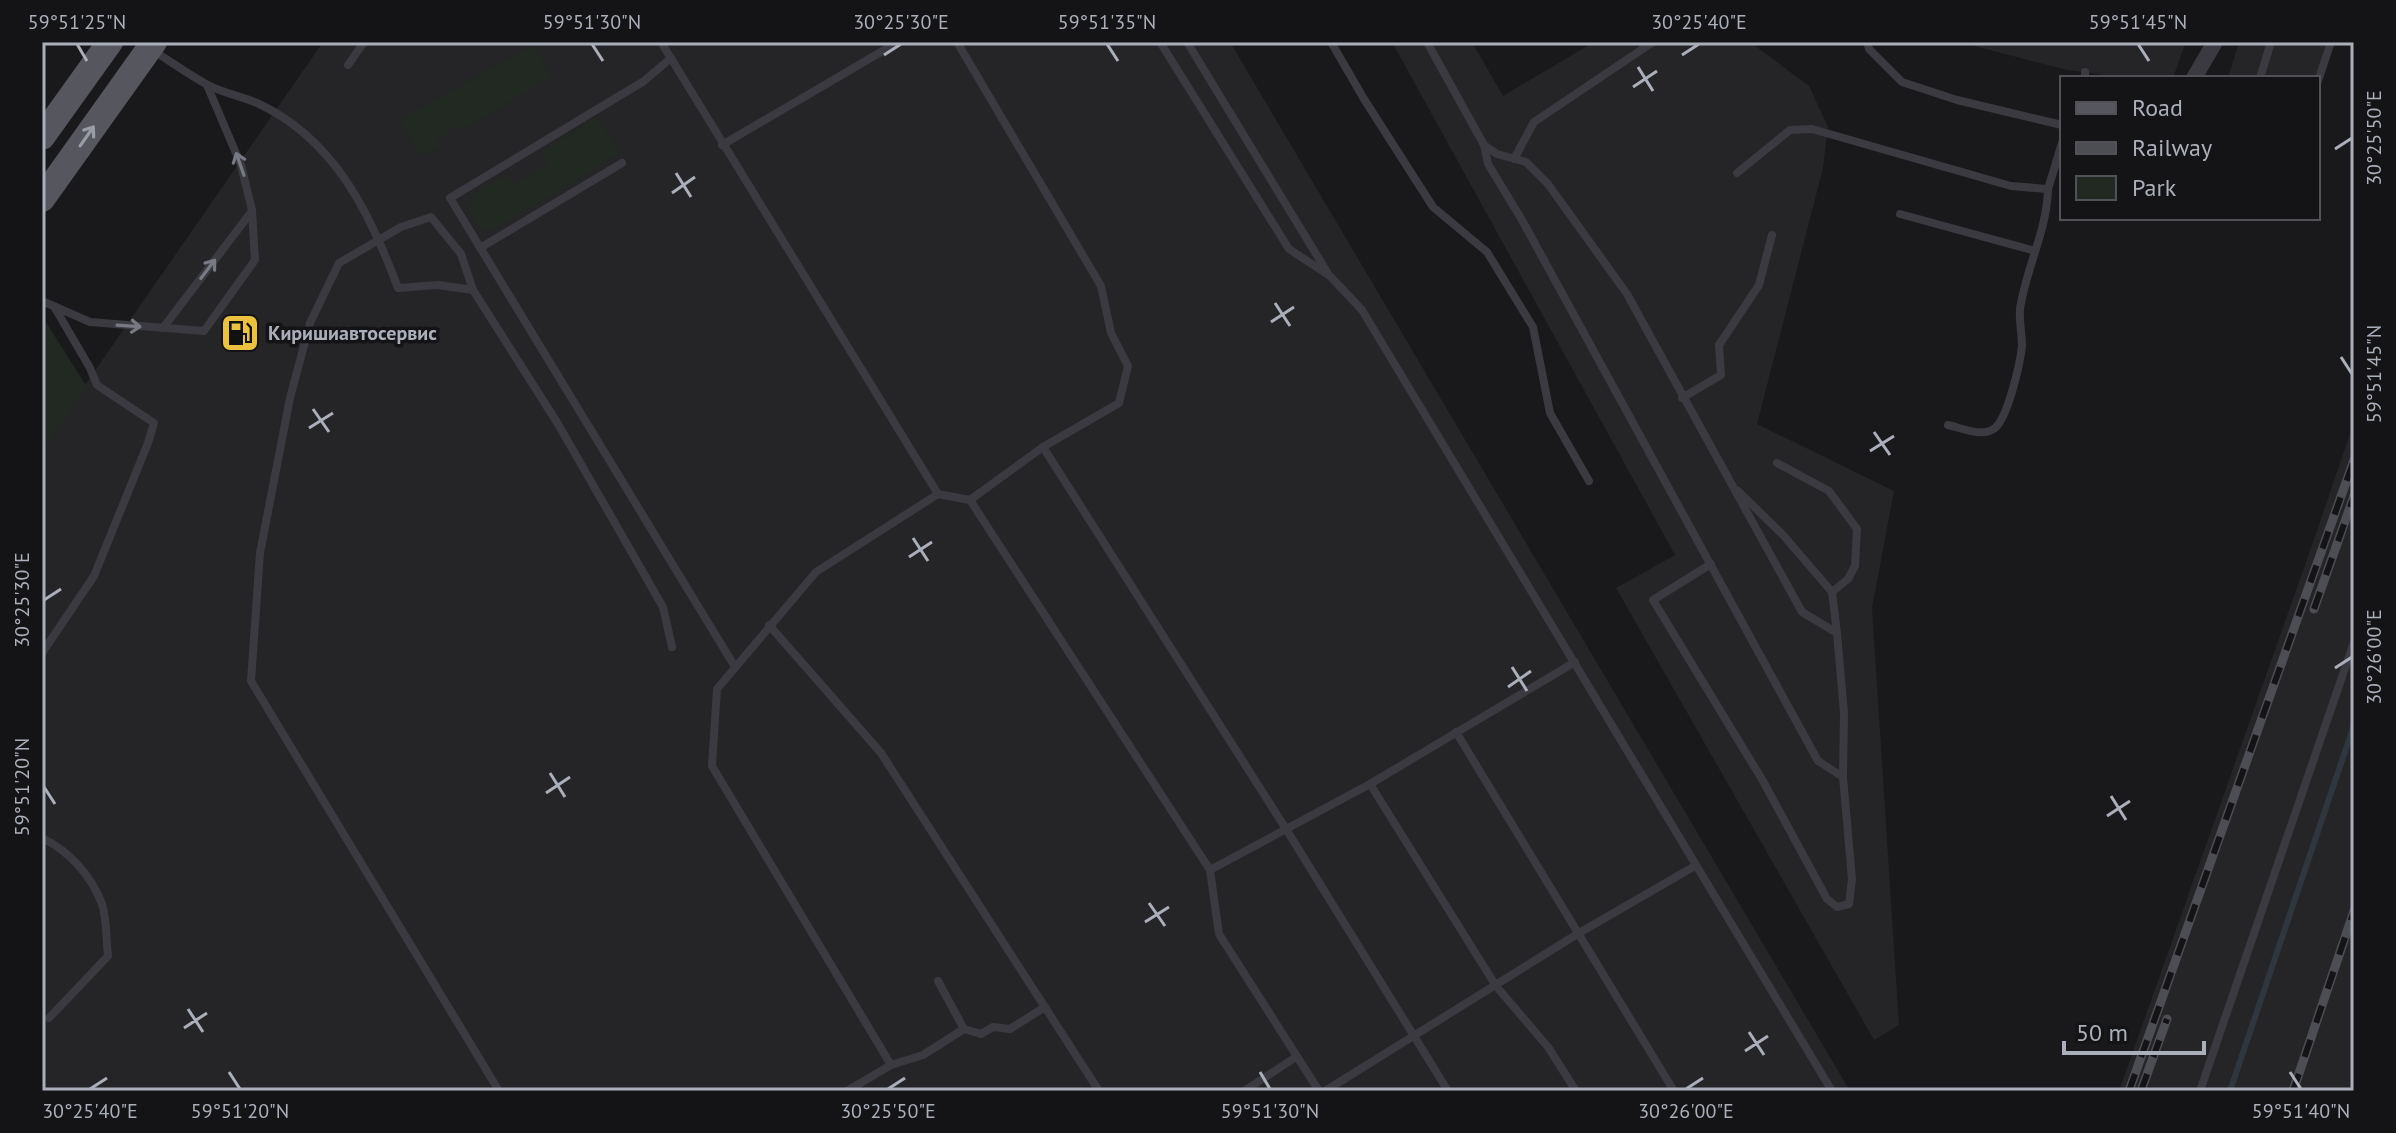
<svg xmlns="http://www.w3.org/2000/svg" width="2396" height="1133" viewBox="0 0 2396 1133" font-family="'PT Sans',sans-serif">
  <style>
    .built { fill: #252528 }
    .green { fill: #212922 }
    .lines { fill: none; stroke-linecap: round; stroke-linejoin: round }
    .stream { stroke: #2f363e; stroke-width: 6 }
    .lane { stroke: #3a3a40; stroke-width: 8 }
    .street { stroke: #3a3a40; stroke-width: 16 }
    .primary { stroke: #56575e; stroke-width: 26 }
    .rail-casing { stroke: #4d4e54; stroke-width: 9 }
    .rail { stroke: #141416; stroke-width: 6; stroke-dasharray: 18; stroke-linecap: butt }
    .oneway { stroke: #9a9da8 }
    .oneway2 { stroke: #787a83 }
    .ticks { fill: none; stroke: #abafba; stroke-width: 3 }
    .labels { text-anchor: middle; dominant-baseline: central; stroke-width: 7; stroke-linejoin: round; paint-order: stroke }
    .poi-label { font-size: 20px; font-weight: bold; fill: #abafba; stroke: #141416; text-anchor: start }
    .neatline { fill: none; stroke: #abafba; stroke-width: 3 }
    .ticks-label { font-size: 20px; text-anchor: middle; fill: #abafba }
  </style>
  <rect width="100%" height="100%" fill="#19191b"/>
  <g class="built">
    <polygon points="323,42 1230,42 1850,1091 42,1091 42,447"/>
    <polygon points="1392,42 1472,42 1503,96 1594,42 1750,42 1809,86 1828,127 1823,168 1757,424 1894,491 1872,608 1899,1025 1874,1040 1616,588 1675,555"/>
    <polygon points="1959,42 2186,42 2173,78 2127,78 2067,70"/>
    <polygon points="2239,42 2330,42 2318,78 2228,78"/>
    <polygon points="2354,422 2354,1091 2119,1091 2311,548"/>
  </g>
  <g class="green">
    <polygon points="535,45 551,76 470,127 467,125 460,129 458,126 436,140 439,146 422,156 400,119"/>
    <polygon points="597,117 620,154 495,229 489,231 480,229 468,210 473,194 506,174 514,185 548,164 541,152"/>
    <polygon points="42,316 87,387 42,450"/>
  </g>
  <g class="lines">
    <polyline class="stream" points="2230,1091 2354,725"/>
    <g class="lane">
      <polyline points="661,42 938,494 970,500 1210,870 1219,934 1319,1091"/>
      <polyline points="957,42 1101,286 1111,333 1128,366 1119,403 1043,447 970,500"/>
      <polyline points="1160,42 1289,249 1330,276 1362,310 1832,1091"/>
      <polyline points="1187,42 1327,272"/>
      <polyline points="1331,42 1364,99 1433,207 1487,252 1533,327 1550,413 1589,481"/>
      <polyline points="1427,42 1484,145 1497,154 1526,162 1548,184 1627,294 1802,612 1837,633 1844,713 1843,777 1818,761 1522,220 1488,164 1484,145"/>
      <polyline points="1867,42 1869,49 1902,82 1957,100 2062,125"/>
      <path d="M154 51C171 62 188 74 206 84 222 93 241 96 257 103 334 138 370 213 398 288L438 285 473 290"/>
      <polyline points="671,58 644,81 450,198 735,667"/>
      <polyline points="348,65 364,42"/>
      <polyline points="2085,78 2085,72"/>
      <polyline points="2260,78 2271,42"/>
      <polyline points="2318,81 2331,42"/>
      <polyline points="722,145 898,42"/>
      <polyline points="1514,159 1534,122 1653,42"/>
      <polyline points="1737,173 1790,130 1812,129 2011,186 2048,189 2062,143"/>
      <polyline points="1900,214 2035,251"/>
      <polyline points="480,248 622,163"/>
      <polyline points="42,301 90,322 204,331 255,260 252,210 241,165 207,85"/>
      <polyline points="163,328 252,211"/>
      <polyline points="1682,398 1721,375 1719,345 1759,285 1772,235"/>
      <path d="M1948 425C1962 428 1983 438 1995 428 2008 417 2020 364 2022 346 2022 334 2019 321 2020 309 2026 268 2047 231 2048 189"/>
      <polyline points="1043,447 1286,829 1448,1091"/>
      <polyline points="1777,463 1829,491 1857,529 1855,566 1848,579 1832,592"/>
      <polyline points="1738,491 1783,535 1832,592 1837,633"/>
      <polyline points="1711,564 1653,600 1763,781 1827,899 1837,907 1849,904 1852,879 1843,777"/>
      <polyline points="769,625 881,753 1099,1091"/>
      <polyline points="42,653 94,576 148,443 154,423 97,385 90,368 55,308"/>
      <polyline points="1456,732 1674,1091"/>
      <polyline points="1370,784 1496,986 1548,1047 1576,1091"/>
      <path d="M42 838C69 851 91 875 102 904 107 919 106 940 108 956L49 1018"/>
      <polyline points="1210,870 1370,784 1575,662"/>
      <polyline points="964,1029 981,1034 993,1027 1010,1029 1045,1007"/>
      <polyline points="891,1065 923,1055 964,1029 938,981"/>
      <polyline points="499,1091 251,681 260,553 290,398 310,323 339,263 401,227 431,217 461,254 473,290 558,424 663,607 672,647"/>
      <polyline points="847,1091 891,1065 712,766 717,689 816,572 938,494"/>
      <polyline points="1244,1091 1296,1057"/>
      <polyline points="1325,1091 1579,933 1695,866"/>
      <polyline points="2200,1091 2354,642"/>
    </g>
    <polyline class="street" points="2194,78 2215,42"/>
    <g class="primary">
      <polyline points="42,137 110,42"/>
      <polyline points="42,199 154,42"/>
    </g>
    <g class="rail-casing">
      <g id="rail">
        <polyline points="2314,609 2354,496"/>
        <polyline points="2129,1091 2354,460"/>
        <polyline points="2141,1091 2167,1019"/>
        <polyline points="2293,1091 2354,911"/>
      </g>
    </g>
    <use href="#rail" class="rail"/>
  </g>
  <defs><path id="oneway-shaft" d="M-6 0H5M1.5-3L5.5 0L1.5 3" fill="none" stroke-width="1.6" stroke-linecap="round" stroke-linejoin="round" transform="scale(2)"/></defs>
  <use class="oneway" href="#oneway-shaft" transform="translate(87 136) rotate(-55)"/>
  <g class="oneway2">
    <use href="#oneway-shaft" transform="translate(240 164) rotate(-109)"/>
    <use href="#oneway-shaft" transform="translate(208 269) rotate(-53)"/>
    <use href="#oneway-shaft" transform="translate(129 326) rotate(4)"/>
  </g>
  <path class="ticks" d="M77 44 87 61M592 44 603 61M1107 44 1118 61M2138 44 2149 61M884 55 901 44M1682 55 1699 44M1638 67 1653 91M1633 87 1657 71M2335 149 2352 138M676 173 691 197M672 193 695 177M1275 303 1290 326M1271 322 1294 307M2341 357 2352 374M313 409 329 432M309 428 333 413M1874 432 1890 455M1870 451 1894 436M913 538 928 561M909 557 932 542M44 600 61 589M1512 667 1527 691M2335 668 2352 657M1508 687 1531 671M550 773 565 797M44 787 55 804M546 793 570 777M2111 796 2126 820M2107 816 2130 801M1149 903 1165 926M1145 922 1169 907M188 1009 203 1032M184 1028 207 1013M1749 1032 1764 1055M1745 1051 1768 1036M229 1072 240 1089M1260 1072 1270 1089M2290 1072 2301 1089M90 1089 107 1078M888 1089 905 1078M1686 1089 1703 1078"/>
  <defs>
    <g id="fuel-square" transform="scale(2)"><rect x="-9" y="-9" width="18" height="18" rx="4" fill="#ecc13f" stroke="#141416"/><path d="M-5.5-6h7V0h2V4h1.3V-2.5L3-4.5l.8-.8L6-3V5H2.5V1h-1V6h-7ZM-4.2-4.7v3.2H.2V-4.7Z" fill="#111"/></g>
  </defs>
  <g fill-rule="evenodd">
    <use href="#fuel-square" x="240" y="333"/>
  </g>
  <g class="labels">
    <g class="poi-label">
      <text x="268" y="333">Киришиавтосервис</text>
    </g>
  </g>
  <rect width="2396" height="1133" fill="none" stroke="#141416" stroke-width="88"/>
  <rect x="2060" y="76" width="260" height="144" fill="#141416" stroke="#505258" stroke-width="2"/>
  <rect x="2076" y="102" width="40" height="12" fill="#56575e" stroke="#505258" stroke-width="2"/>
  <text x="2132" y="116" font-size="24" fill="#abafba">Road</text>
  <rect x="2076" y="142" width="40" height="12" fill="#4d4e54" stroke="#505258" stroke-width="2"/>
  <text x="2132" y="156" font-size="24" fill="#abafba">Railway</text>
  <rect x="2076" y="176" width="40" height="24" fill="#212922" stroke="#505258" stroke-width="2"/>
  <text x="2132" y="196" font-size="24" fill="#abafba">Park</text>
  <path d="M2064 1041v12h140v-12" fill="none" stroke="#abafba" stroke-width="4"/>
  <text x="2076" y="1041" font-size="24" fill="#abafba" stroke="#141416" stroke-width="6" paint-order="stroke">50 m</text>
  <rect x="44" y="44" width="2308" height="1045" class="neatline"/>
  <g class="ticks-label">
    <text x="77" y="29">59°51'25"N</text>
    <text x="592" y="29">59°51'30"N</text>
    <text x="901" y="29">30°25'30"E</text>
    <text x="1107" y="29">59°51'35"N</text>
    <text x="1699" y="29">30°25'40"E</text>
    <text x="2138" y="29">59°51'45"N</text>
    <text transform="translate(2374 138) rotate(-90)" y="7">30°25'50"E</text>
    <text transform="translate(2374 374) rotate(-90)" y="7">59°51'45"N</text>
    <text transform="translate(22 600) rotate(-90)" y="7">30°25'30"E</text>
    <text transform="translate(2374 657) rotate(-90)" y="7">30°26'00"E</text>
    <text transform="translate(22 787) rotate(-90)" y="7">59°51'20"N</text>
    <text x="90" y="1118">30°25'40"E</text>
    <text x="240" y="1118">59°51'20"N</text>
    <text x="888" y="1118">30°25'50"E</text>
    <text x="1270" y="1118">59°51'30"N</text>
    <text x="1686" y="1118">30°26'00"E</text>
    <text x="2301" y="1118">59°51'40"N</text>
  </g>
</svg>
